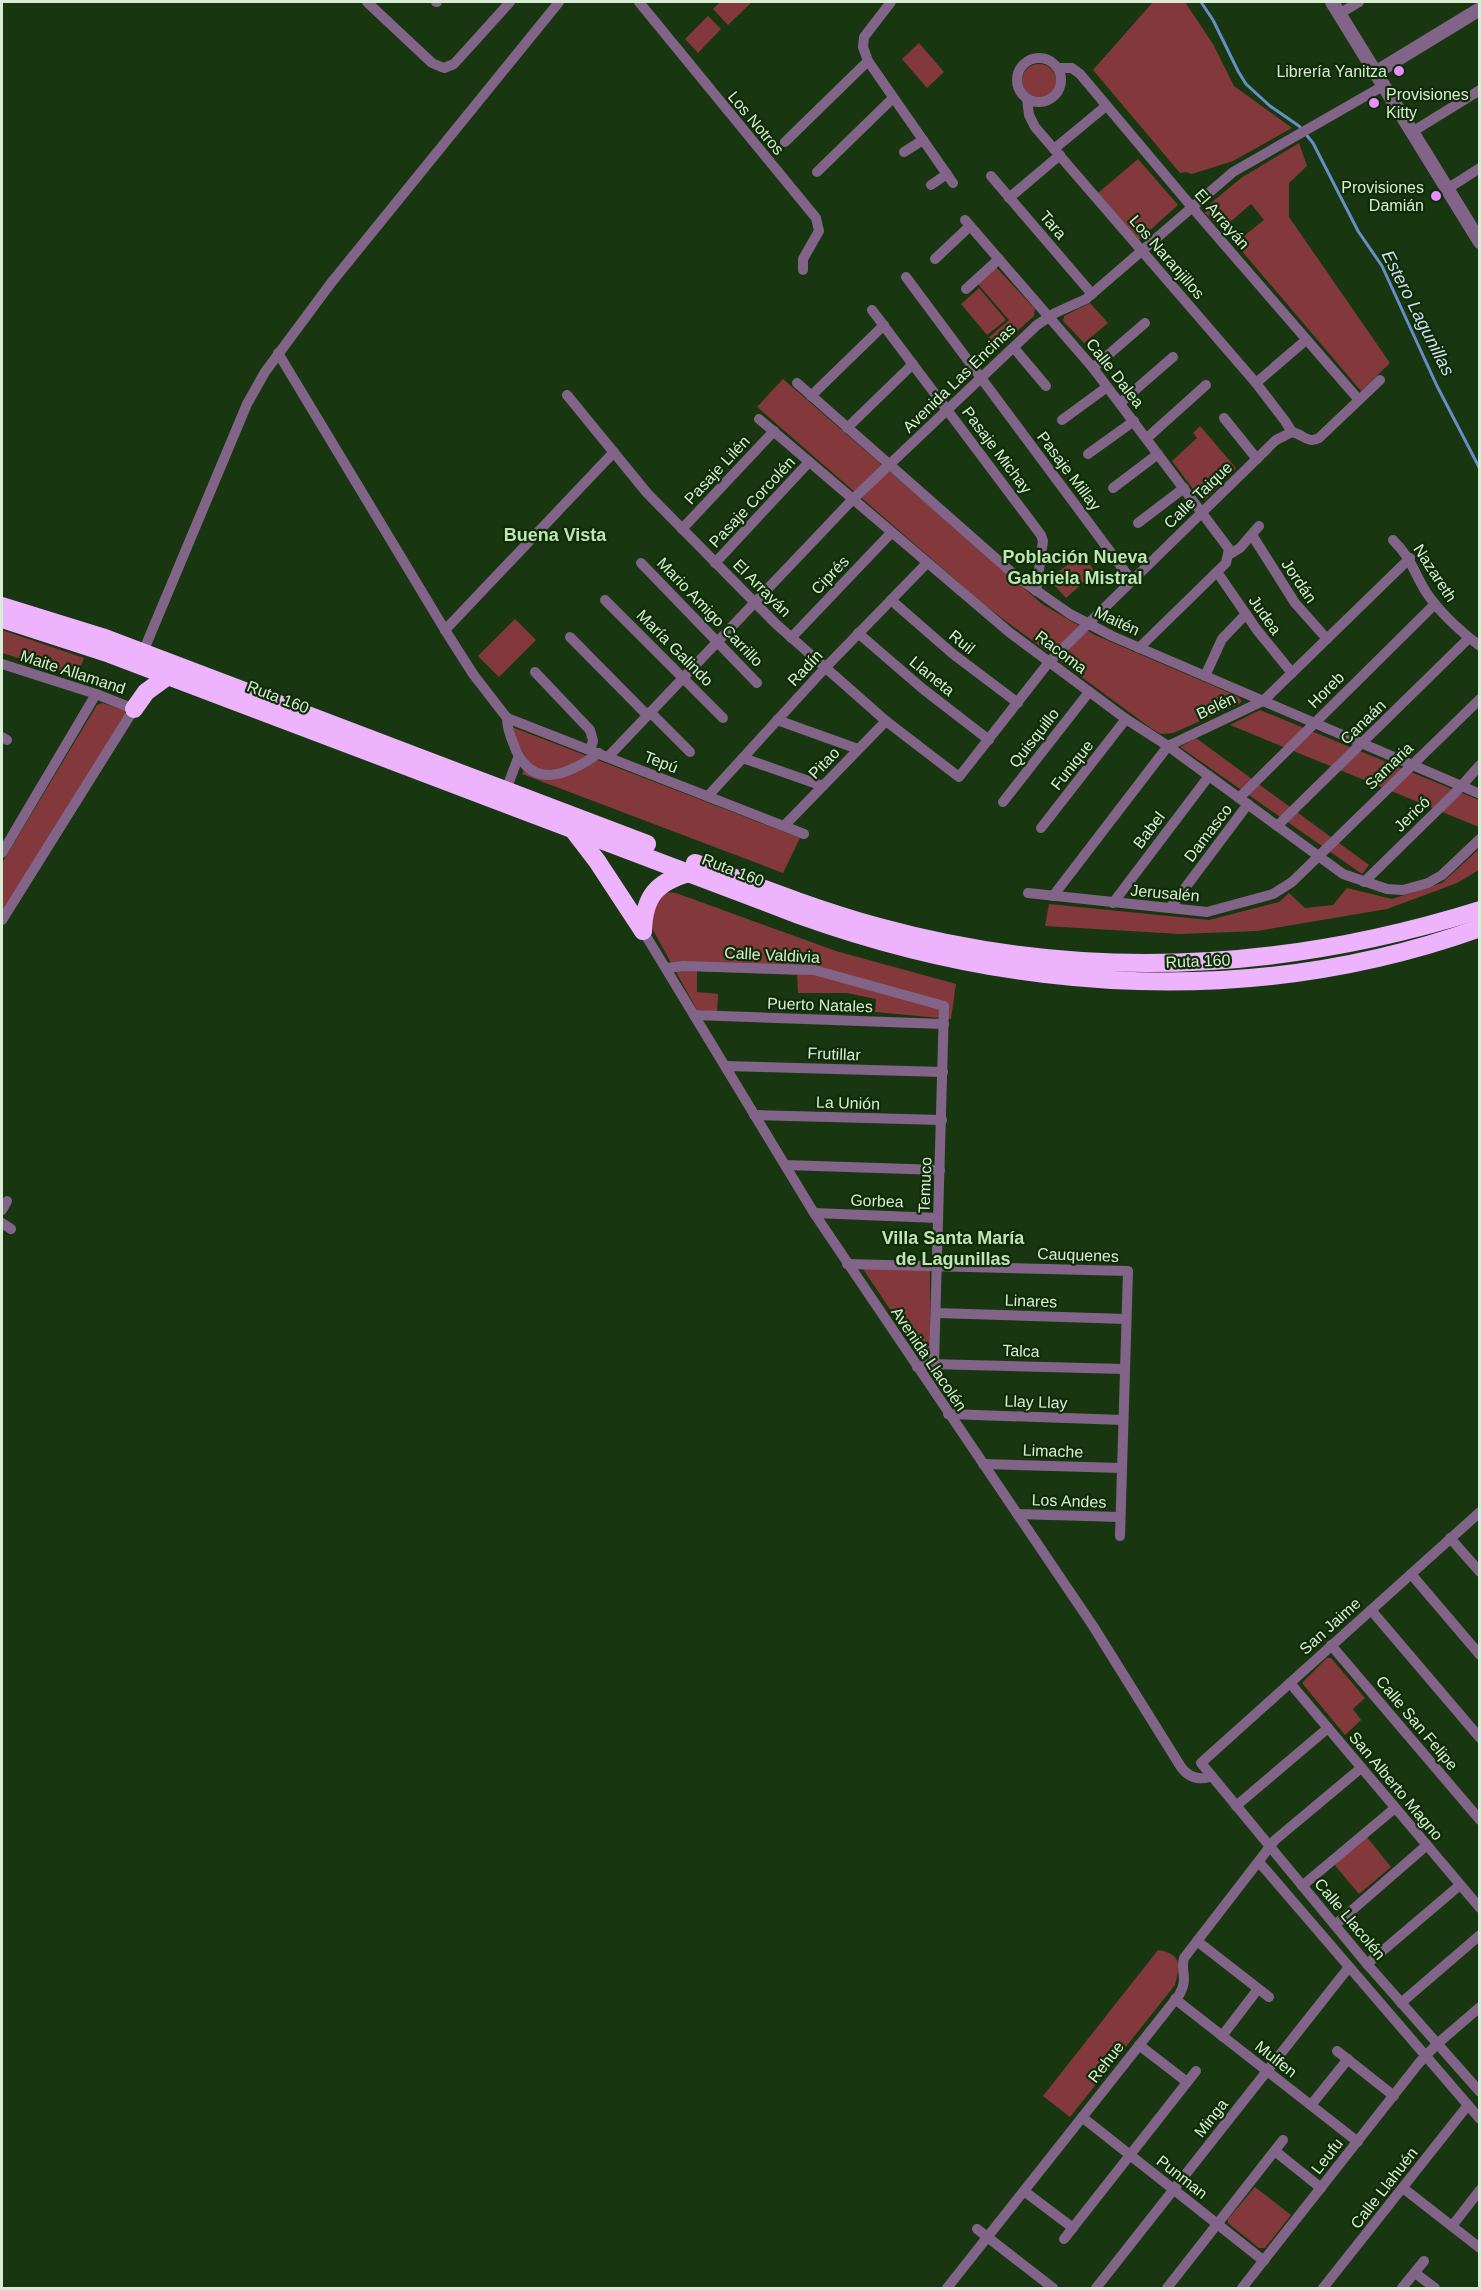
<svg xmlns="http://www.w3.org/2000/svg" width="1481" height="2290" viewBox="0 0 1481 2290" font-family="Arial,sans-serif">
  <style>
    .green { fill: #83393c }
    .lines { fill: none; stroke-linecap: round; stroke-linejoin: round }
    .stream { stroke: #6590c6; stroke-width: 3 }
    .minor { stroke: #826489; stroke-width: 10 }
    .tertiary { stroke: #826489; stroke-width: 14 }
    .motorway { stroke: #eeb3fd; stroke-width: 18 }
    .poi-dot { fill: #e88eff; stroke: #0e2c06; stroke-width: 2 }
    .labels { text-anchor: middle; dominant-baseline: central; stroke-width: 4.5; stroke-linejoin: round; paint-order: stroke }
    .poi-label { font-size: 16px; fill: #d9ecd5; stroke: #0e2c06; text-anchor: end }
    .street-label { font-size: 16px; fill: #d9ecd5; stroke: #0e2c06 }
    .water-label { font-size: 18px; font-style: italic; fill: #ceddf4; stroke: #0e2c06 }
    .neighbourhood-label { font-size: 18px; font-weight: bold; fill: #c0e4b7; stroke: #0e2c06 }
  </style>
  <rect width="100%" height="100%" fill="#183610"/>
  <g class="green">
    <polygon points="720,2 752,2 728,25 713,9"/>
    <polygon points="1153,2 1185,2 1213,44 1234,86 1292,128 1233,161 1192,174 1186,172 1180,173 1093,70"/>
    <polygon points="708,16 721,29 698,53 685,39"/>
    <polygon points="919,43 944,72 927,88 902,59"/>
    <circle cx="1039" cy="81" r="17"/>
    <polygon points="1299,143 1307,166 1289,183 1289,217 1390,363 1361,391 1235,243 1264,220 1251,204 1222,229 1205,213 1207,207 1211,203 1241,178"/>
    <polygon points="1138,159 1178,205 1139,240 1098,193"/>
    <polygon points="995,266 1035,309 1034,316 995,351 986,340 1009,320 977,283"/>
    <polygon points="979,288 1006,320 987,335 961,304"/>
    <polygon points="1090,303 1108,323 1084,343 1063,321 1064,316"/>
    <polygon points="783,379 1042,604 1095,635 1237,696 1242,701 1239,704 1173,733 1161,734 1152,729 987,607 757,407"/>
    <polygon points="1200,426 1236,468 1205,500 1199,497 1172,461 1197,438 1193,433"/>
    <polygon points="1082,554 1095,572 1066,598 1049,579"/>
    <polygon points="515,619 536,640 499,677 478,656"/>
    <polygon points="2,630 84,658 77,676 2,653"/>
    <polygon points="102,703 124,710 126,715 2,911 2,863 97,705"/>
    <polygon points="1260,710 1479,800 1479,827 1230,725"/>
    <polygon points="512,727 800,838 783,873 522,774 528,761 511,730"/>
    <polygon points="1196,738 1369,865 1362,874 1180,747"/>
    <polygon points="1479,849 1479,870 1457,883 1387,909 1257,931 1180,934 1045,926 1049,904 1209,920 1279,902 1289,893 1305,908 1333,905 1347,888 1392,899 1442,883"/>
    <polygon points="665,892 676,893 836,951 956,984 951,1019 875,1012 876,999 847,993 798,993 797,975 697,971 697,992 718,994 717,1012 697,1010 649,923 650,914"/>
    <polygon points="861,1266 930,1267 930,1348 918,1351"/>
    <polygon points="1327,1658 1331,1658 1365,1698 1353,1709 1361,1720 1345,1735 1302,1683"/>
    <polygon points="1366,1836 1391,1867 1359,1894 1333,1863"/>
    <path d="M1158 1950C1182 1954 1180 1965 1175 1985L1070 2117 1043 2096Z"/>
    <polygon points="1255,2187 1291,2215 1265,2248 1259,2248 1228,2223 1228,2219"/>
  </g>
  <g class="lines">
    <polyline class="stream" points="1201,2 1213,20 1238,71 1246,84 1270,106 1299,126 1313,143 1358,231 1382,266 1437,386 1480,469"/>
    <g class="minor">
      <polyline points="367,2 432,63 444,68 454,64 510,2"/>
      <polyline points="436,2 437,2"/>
      <polyline points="639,2 816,218 819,231 803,259 803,270"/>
      <polyline points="891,2 864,37 863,47 868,61 953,183"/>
      <polyline points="1339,14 1359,2"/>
      <circle cx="1039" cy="80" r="22"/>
      <polyline points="1058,68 1072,68 1080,74 1197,213 1359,400"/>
      <polyline points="1027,99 1029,115 1035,127 1256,383 1285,421 1292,432"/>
      <polyline points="1412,132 1480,90"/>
      <polyline points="785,142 868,61"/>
      <polyline points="1054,149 1106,106"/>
      <polyline points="904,152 923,140"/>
      <polyline points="817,172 893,98"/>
      <polyline points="991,176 1092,294"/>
      <polyline points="931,185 947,174"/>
      <polyline points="1447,189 1480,168"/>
      <polyline points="1009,198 1060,155"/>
      <polyline points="965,220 1093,368 1229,549 1226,563 1139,648"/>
      <polyline points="935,259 970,226"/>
      <polyline points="906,277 1132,581"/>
      <polyline points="966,289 999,259"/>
      <polyline points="872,310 1041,535 1043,541 1036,591"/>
      <polyline points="1014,348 1046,386"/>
      <path d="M278 353 445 630 473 674 507 718C507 728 510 736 514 745 531 792 568 775 599 753"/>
      <polyline points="1093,368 1145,323"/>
      <polyline points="797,383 1017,577 1070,614 1112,636 1480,794"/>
      <polyline points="1256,383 1306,340"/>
      <path d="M567 395 647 493 776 624 886 721 959 777 1049 662 1276 440 1292 432C1303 434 1307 444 1319 438L1380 380"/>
      <polyline points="811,396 884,325"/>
      <polyline points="1120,403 1173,357"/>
      <polyline points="1224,418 1257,459"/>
      <polyline points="759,419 1009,632 1126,719 1168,746 1343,874 1387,889 1403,890 1428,883 1442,875 1480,839"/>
      <polyline points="1062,420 1107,387"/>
      <polyline points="847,428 913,364"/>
      <polyline points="1147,438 1206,385"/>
      <polyline points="1088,454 1134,421"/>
      <polyline points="1113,488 1158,454"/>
      <polyline points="1138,523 1184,488"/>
      <polyline points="682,529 774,431"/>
      <polyline points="1252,535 1295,603 1327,639"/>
      <path d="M1393 540C1412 559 1413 571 1426 592 1440 613 1460 631 1480 646"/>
      <polyline points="1230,554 1240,548 1259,526"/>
      <polyline points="641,563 757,683"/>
      <polyline points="715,563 809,462"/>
      <polyline points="1217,572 1257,630 1292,673"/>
      <polyline points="605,600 723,718"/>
      <polyline points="891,600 953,654 1018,703"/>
      <polyline points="445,630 614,452"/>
      <polyline points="858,633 923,689 989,740"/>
      <polyline points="570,637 647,715"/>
      <polyline points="791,638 891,533"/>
      <polyline points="143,652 247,404 265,372 331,283 559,2"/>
      <polyline points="2,664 96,694 134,709 2,920"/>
      <polyline points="535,672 590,730 593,741 590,750"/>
      <polyline points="1205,676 1222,639 1246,614"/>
      <polyline points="650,712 690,752"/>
      <polyline points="507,718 804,834"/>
      <polyline points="777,720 858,749"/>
      <polyline points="2,737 7,740"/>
      <polyline points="608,757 853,499 1037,325 1055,313 1086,299 1233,172 1383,86"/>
      <polyline points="743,758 823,786"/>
      <polyline points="506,790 518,758"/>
      <polyline points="708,796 825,668 927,563"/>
      <polyline points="1239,798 1435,604"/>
      <polyline points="1003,802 1089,692"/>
      <polyline points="784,826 886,721"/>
      <polyline points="1277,826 1469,638"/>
      <polyline points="1041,828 1126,719"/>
      <polyline points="2,853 96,694"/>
      <polyline points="1364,882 1455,793 1480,765"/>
      <polyline points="1028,893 1207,912 1273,894 1292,882 1480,699"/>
      <polyline points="1053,896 1168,746 1263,701 1410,558"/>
      <polyline points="1113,903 1209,776"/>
      <polyline points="1170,908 1248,804"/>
      <path d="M643 931 814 1213 1093 1626 1181 1767C1189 1778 1199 1781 1212 1776"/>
      <polyline points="666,968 684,966 814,970 944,1006 934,1364"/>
      <polyline points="694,1015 944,1024"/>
      <polyline points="725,1066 943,1072"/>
      <polyline points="754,1115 942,1120"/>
      <polyline points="785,1165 940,1170"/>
      <polyline points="2,1210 7,1201"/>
      <polyline points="814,1213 938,1218"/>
      <polyline points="2,1223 11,1229"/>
      <polyline points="847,1264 1128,1271 1120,1536"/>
      <polyline points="936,1313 1126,1319"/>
      <polyline points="917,1367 929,1364 1125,1369"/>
      <polyline points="948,1414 1123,1420"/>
      <polyline points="983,1464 1122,1468"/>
      <polyline points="1480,1512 1201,1763 1367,1964 1480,2092"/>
      <polyline points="1017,1514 1120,1517"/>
      <polyline points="1450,1538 1480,1572"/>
      <polyline points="1411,1574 1480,1655"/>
      <polyline points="1371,1610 1480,1738"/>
      <polyline points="1331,1645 1480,1820"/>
      <polyline points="1290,1683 1480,1908"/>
      <polyline points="1236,1806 1328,1728"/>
      <polyline points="1259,1862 1480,2119"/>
      <polyline points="1302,1886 1395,1808"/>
      <polyline points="1335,1925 1427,1845"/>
      <polyline points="1197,1941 1269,1997"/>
      <polyline points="1367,1964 1460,1885"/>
      <polyline points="1175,1999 1358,2142"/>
      <polyline points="1401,2003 1480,1935"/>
      <polyline points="1222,2036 1258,1989"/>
      <polyline points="1139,2045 1187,2082"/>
      <polyline points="1337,2051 1394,2096"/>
      <polyline points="1311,2105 1348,2059"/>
      <polyline points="1082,2117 1264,2261"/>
      <polyline points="1275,2151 1321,2188"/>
      <polyline points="1403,2188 1480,2248"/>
      <polyline points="1024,2191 1073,2228"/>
      <polyline points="1452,2226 1480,2190"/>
      <polyline points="977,2229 1053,2288"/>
      <polyline points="1064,2239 1196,2071"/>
      <polyline points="1415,2273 1435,2288"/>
      <path d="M947 2288 1179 1995C1189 1978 1180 1972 1184 1958L1275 1840 1361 1768"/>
      <polyline points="1096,2288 1349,1967"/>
      <polyline points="1167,2288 1283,2140"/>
      <polyline points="1242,2288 1419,2063 1437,2044 1480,2007"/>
      <polyline points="1323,2288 1468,2105"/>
      <polyline points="1402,2288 1424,2261"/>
    </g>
    <g class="tertiary">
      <polyline points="1332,2 1480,242"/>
      <polyline points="1375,73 1480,9"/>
    </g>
    <g class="motorway">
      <polyline points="2,606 102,637 647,844"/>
      <path d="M2 619 110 654 799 915C1019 994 1257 1008 1480 928"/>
      <polyline points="134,709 146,692 168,676"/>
      <polyline points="574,831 597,861 643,931"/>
      <path d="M695 863C756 886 817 910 879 927 1080 982 1282 972 1480 910"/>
      <path d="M643 931C644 897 656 882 689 873"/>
    </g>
  </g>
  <g class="poi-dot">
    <circle cx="1399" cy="71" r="6"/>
    <circle cx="1374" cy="103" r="6"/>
    <circle cx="1436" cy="196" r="6"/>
  </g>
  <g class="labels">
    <g class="poi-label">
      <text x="1387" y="71">Librería Yanitza</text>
      <text x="1386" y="94" text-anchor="start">Provisiones<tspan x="1386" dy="18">Kitty</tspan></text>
      <text x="1424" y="187">Provisiones<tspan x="1424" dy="18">Damián</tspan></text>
    </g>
    <g class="street-label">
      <text transform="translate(756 123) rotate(50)">Los Notros</text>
      <text transform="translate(1222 219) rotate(49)">El Arrayán</text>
      <text transform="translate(1053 225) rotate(49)">Tara</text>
      <text transform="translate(1167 257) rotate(49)">Los Naranjillos</text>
      <text transform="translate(1115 373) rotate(52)">Calle Dalea</text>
      <text transform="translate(959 378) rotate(-44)">Avenida Las Encinas</text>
      <text transform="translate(997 450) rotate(53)">Pasaje Michay</text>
      <text transform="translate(717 470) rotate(-47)">Pasaje Lilén</text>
      <text transform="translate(1069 471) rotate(53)">Pasaje Millay</text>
      <text transform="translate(1198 495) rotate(-44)">Calle Taique</text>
      <text transform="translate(752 502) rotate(-47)">Pasaje Corcolén</text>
      <text transform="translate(1435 573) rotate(57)">Nazareth</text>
      <text transform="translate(830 575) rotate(-46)">Ciprés</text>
      <text transform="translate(1299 581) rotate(56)">Jordán</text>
      <text transform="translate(762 588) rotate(45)">El Arrayán</text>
      <text transform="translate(710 612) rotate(46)">Mario Amigo Carrillo</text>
      <text transform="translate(1265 615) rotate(55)">Judea</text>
      <text transform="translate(1117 621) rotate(25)">Maitén</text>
      <text transform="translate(962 642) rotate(39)">Ruil</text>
      <text transform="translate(675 648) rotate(45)">María Galindo</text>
      <text transform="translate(1061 652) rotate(37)">Racoma</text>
      <text transform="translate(805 668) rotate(-47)">Radín</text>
      <text transform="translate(73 672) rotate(18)">Maite Allamand</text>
      <text transform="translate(932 676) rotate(39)">Llaneta</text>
      <text transform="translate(1326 690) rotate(-45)">Horeb</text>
      <text transform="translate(278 697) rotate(21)">Ruta 160</text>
      <text transform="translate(1216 706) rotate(-25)">Belén</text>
      <text transform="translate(1363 722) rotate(-44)">Canaán</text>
      <text transform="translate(1034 738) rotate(-52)">Quisquillo</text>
      <text transform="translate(661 762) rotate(21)">Tepú</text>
      <text transform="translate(824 763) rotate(-46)">Pitao</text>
      <text transform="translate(1072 765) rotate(-52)">Funique</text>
      <text transform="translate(1389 766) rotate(-44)">Samaria</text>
      <text transform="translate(1412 814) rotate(-44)">Jericó</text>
      <text transform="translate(1149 830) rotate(-53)">Babel</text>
      <text transform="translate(1208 833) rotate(-53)">Damasco</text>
      <text transform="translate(733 870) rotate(21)">Ruta 160</text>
      <text transform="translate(1165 893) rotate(5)">Jerusalén</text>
      <text transform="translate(772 955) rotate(3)">Calle Valdivia</text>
      <text transform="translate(1198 961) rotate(-2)">Ruta 160</text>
      <text transform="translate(820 1005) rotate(2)">Puerto Natales</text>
      <text transform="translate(834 1054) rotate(2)">Frutillar</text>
      <text transform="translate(848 1103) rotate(2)">La Unión</text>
      <text transform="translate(925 1185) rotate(-88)">Temuco</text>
      <text transform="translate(877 1201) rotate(2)">Gorbea</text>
      <text transform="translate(1078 1255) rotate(2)">Cauquenes</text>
      <text transform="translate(1031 1301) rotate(2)">Linares</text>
      <text transform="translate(1021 1351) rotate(2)">Talca</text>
      <text transform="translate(929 1359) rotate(56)">Avenida Llacolén</text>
      <text transform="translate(1036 1402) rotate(2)">Llay Llay</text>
      <text transform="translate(1053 1451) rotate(2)">Limache</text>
      <text transform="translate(1069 1501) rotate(2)">Los Andes</text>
      <text transform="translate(1330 1626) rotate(-42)">San Jaime</text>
      <text transform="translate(1417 1723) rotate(50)">Calle San Felipe</text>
      <text transform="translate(1396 1786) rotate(50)">San Alberto Magno</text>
      <text transform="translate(1350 1919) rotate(50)">Calle Llacolén</text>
      <text transform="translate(1276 2059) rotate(38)">Mulfen</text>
      <text transform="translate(1106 2062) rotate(-52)">Rehue</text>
      <text transform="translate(1211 2118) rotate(-52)">Minga</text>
      <text transform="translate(1327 2156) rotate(-52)">Leufu</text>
      <text transform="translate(1182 2177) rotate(38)">Punman</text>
      <text transform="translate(1384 2188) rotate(-52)">Calle Llahuén</text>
    </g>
    <g class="water-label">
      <text transform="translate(1418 313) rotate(63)">Estero Lagunillas</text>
    </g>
    <g class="neighbourhood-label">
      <text x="555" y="535">Buena Vista</text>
      <text x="1075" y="557">Población Nueva<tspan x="1075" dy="21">Gabriela Mistral</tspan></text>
      <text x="953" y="1238">Villa Santa María<tspan x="953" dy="21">de Lagunillas</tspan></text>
    </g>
  </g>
  <rect width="1481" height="2290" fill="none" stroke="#d9ecd5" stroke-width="6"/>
</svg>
